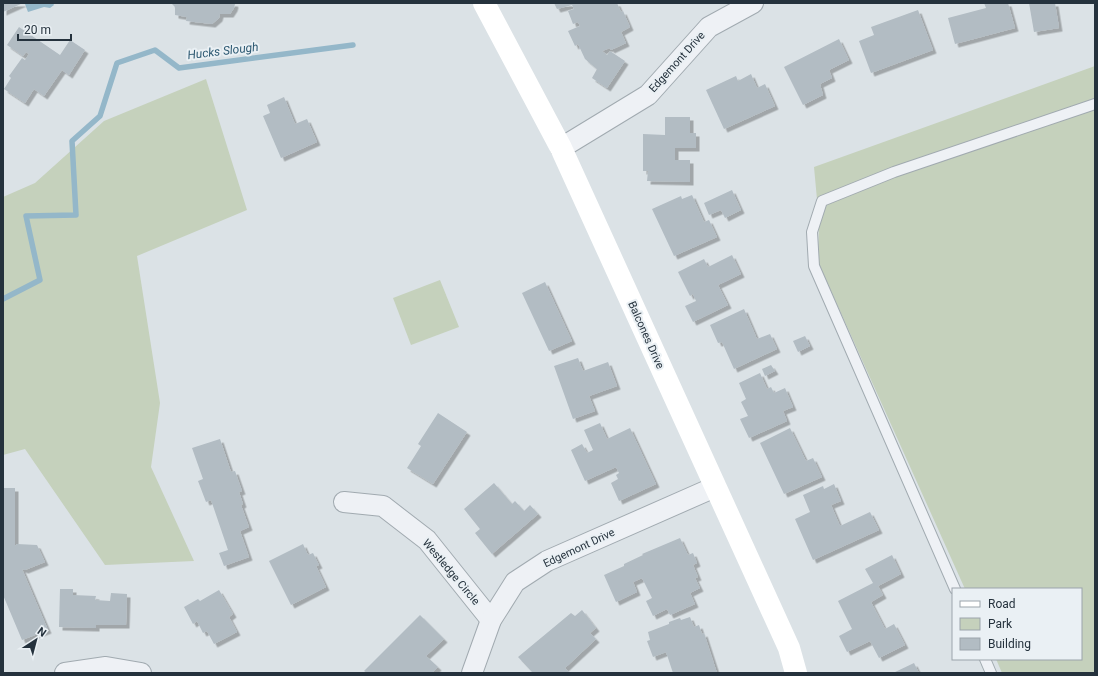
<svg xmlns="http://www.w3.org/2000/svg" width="1098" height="676" viewBox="0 0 1098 676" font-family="Roboto,sans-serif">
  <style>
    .green { fill: #c5d1bc }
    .water { fill: #94b7c9 }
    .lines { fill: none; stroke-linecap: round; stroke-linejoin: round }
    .stream { stroke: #94b7c9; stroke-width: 5.5 }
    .building { fill: #b2bcc3; filter: url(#shadow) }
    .lane-casing { stroke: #a1aab0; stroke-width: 12 }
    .street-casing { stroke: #a1aab0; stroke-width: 22 }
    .lane { stroke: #eef1f5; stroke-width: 10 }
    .street { stroke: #eef1f5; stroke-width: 20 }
    .secondary { stroke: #fff; stroke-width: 22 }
    .labels { text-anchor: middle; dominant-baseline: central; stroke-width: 4; stroke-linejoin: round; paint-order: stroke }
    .street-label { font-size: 11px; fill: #25323d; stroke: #eaf0f4 }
    .water-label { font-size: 12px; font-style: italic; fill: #2d5972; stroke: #eaf0f4 }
  </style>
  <defs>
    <filter id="shadow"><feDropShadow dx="3.5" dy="3.5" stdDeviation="0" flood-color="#0004"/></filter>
  </defs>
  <rect width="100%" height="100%" fill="#dbe2e6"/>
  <g class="green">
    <polygon points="1095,66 1095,673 1002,673 996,659 1081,659 1081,589 965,589 818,262 819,221 814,167"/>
    <polygon points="206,79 247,210 137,256 160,403 151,467 194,561 105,565 25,449 3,455 3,197 35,183 104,121"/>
    <polygon points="440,280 459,327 411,345 393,298"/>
  </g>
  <polygon class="water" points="28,3 53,3 54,5 50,8 44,7 28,12 25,4"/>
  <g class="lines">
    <polyline class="stream" points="3,299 40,280 26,216 76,215 72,141 100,116 117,63 155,50 179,68 353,45"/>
  </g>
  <g class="building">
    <polygon points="3,3 23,3 3,12"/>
    <polygon points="171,3 234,3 235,4 234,8 230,14 220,14 219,18 212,24 186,21 187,17 175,15 175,7"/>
    <polygon points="554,3 617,3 621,12 623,11 630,27 621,32 626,43 611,50 610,48 602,51 607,55 610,51 625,61 607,88 592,78 597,69 585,59 578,44 575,46 568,31 580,26 578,22 573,24 568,11 574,9 572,5 557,9"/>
    <polygon points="984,3 1008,3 1015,28 955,44 948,18 986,8"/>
    <polygon points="1029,3 1055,3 1059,28 1034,32"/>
    <polygon points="918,10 933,50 871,73 859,41 874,35 871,27"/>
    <polygon points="19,27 60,55 70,40 85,50 69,75 62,70 44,96 34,89 25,103 4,89 11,78 9,76 22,58 25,60 29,54 26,52 23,56 7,45"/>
    <polygon points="839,39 849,60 829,70 832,78 820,84 823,95 803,105 784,67"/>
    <polygon points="751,74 757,88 765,84 775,106 724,129 706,90 736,76 738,81"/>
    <polygon points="284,97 295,124 307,119 317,142 281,158 263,116 270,113 267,105"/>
    <polygon points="665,117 690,117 690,133 696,133 696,148 675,148 675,160 690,160 690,182 647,181 648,171 643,171 643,134 665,135"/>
    <polygon points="732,190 741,210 725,218 721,210 709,215 704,203"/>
    <polygon points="692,195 704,222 709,220 717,237 674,256 652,209 681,196 682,199"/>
    <polygon points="732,255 741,274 718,285 728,305 693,322 685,306 696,301 693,294 690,296 678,272 704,259 708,267"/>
    <polygon points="545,282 572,341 549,351 522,293"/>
    <polygon points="744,309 757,339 770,334 777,349 734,369 722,342 718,343 710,325"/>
    <polygon points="805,336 810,346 798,352 793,341"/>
    <polygon points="578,358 583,371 608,362 617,386 589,396 595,411 573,419 554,366"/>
    <polygon points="771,365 775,371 765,376 762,369"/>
    <polygon points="760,373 767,389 771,387 774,393 785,388 793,407 783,411 787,421 749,438 740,419 748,416 741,402 746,399 739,383"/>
    <polygon points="438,413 467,432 433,484 407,468 421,446 418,444"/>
    <polygon points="600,423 607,439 630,428 656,484 619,501 611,483 618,479 616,475 619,473 616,467 585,481 571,450 582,444 587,453 593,450 584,430"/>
    <polygon points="790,428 806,461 813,458 822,477 784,494 760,443"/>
    <polygon points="220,439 231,472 235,471 242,491 239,492 243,504 241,505 249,527 240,531 249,557 224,566 219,553 228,550 211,500 206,502 198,481 203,479 192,448"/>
    <polygon points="494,483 512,504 515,501 524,511 530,505 538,514 492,554 475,533 480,529 464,509"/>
    <polygon points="834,484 841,501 831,505 840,526 870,512 879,530 813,560 795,519 810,512 803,495 823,486 824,489"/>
    <polygon points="3,488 15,488 15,546 17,544 37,545 45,562 25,570 22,569 48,630 22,640 3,595"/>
    <polygon points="680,538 688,555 693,553 697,563 693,565 698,577 695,578 700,588 690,593 695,604 670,615 667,609 653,616 646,601 652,598 642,578 633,582 637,592 616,602 604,575 624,566 624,564 643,555 642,554"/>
    <polygon points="303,544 308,555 313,553 319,565 316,566 326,587 291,605 269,561"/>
    <polygon points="892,555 901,574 878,586 883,595 871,602 885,629 894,624 905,645 879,658 870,641 847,652 839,636 852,629 838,601 873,583 865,569"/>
    <polygon points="60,589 73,589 73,595 96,596 95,600 110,601 111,593 127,594 126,625 96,625 96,628 59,627"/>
    <polygon points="219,590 233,614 229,617 237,632 214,644 207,631 203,633 197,621 193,624 184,607 198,599 200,601"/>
    <polygon points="582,610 596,628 590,633 596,639 565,668 570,673 533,673 518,657 571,613 575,616"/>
    <polygon points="420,615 444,639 426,656 438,667 432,673 367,673 364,671"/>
    <polygon points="690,617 694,627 699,625 702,634 704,633 717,673 673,673 666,652 653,657 647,641 650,640 648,632 669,624 669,622 680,618 681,620"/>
    <polygon points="914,663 919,673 893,673"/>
  </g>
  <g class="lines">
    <g class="lane-casing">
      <g id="lane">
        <polyline points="955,589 814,266 812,232 822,201 894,172 1095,104"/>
        <polyline points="985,659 991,673"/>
      </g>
    </g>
    <g class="street-casing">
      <g id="street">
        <polyline points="561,148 648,95 709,27 753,3"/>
        <polyline points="344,502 383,506 427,540 491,620"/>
        <polyline points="65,673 106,667 141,673"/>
        <polyline points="472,673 491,620 515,582 547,561 715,487"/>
      </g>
    </g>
    <use href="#lane" class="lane"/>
    <use href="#street" class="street"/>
    <polyline class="secondary" points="484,3 561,148 789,648 796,673"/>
  </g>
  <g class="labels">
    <g class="street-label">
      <text transform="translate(677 62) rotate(-48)">Edgemont Drive</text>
      <text transform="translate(646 335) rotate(66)">Balcones Drive</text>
      <text transform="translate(579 548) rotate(-25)">Edgemont Drive</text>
      <text transform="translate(451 572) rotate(50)">Westledge Circle</text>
    </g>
    <g class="water-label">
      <text transform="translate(223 51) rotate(-7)">Hucks Slough</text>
    </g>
  </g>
  <rect width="1098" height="676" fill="none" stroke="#25323d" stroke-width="8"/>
  <rect x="952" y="588" width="130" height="72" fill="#eaf0f4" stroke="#9ba4ab"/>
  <rect x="960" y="601" width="20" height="6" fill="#ffffff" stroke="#9ba4ab"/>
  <text x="988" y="608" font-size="12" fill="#25323d">Road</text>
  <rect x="960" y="618" width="20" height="12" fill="#c5d1bc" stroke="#9ba4ab"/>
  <text x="988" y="628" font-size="12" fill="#25323d">Park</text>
  <rect x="960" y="638" width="20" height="12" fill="#b2bcc3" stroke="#9ba4ab"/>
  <text x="988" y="648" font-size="12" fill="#25323d">Building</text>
  <g transform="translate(36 640) rotate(36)" stroke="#eaf0f4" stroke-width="3" paint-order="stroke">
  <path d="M0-3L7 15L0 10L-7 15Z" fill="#25323d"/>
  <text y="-6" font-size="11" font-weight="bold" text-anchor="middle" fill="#25323d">N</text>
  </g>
  <path d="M18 34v6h53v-6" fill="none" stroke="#25323d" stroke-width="2"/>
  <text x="24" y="34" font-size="12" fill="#25323d" stroke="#eaf0f4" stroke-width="3" paint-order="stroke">20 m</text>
</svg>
